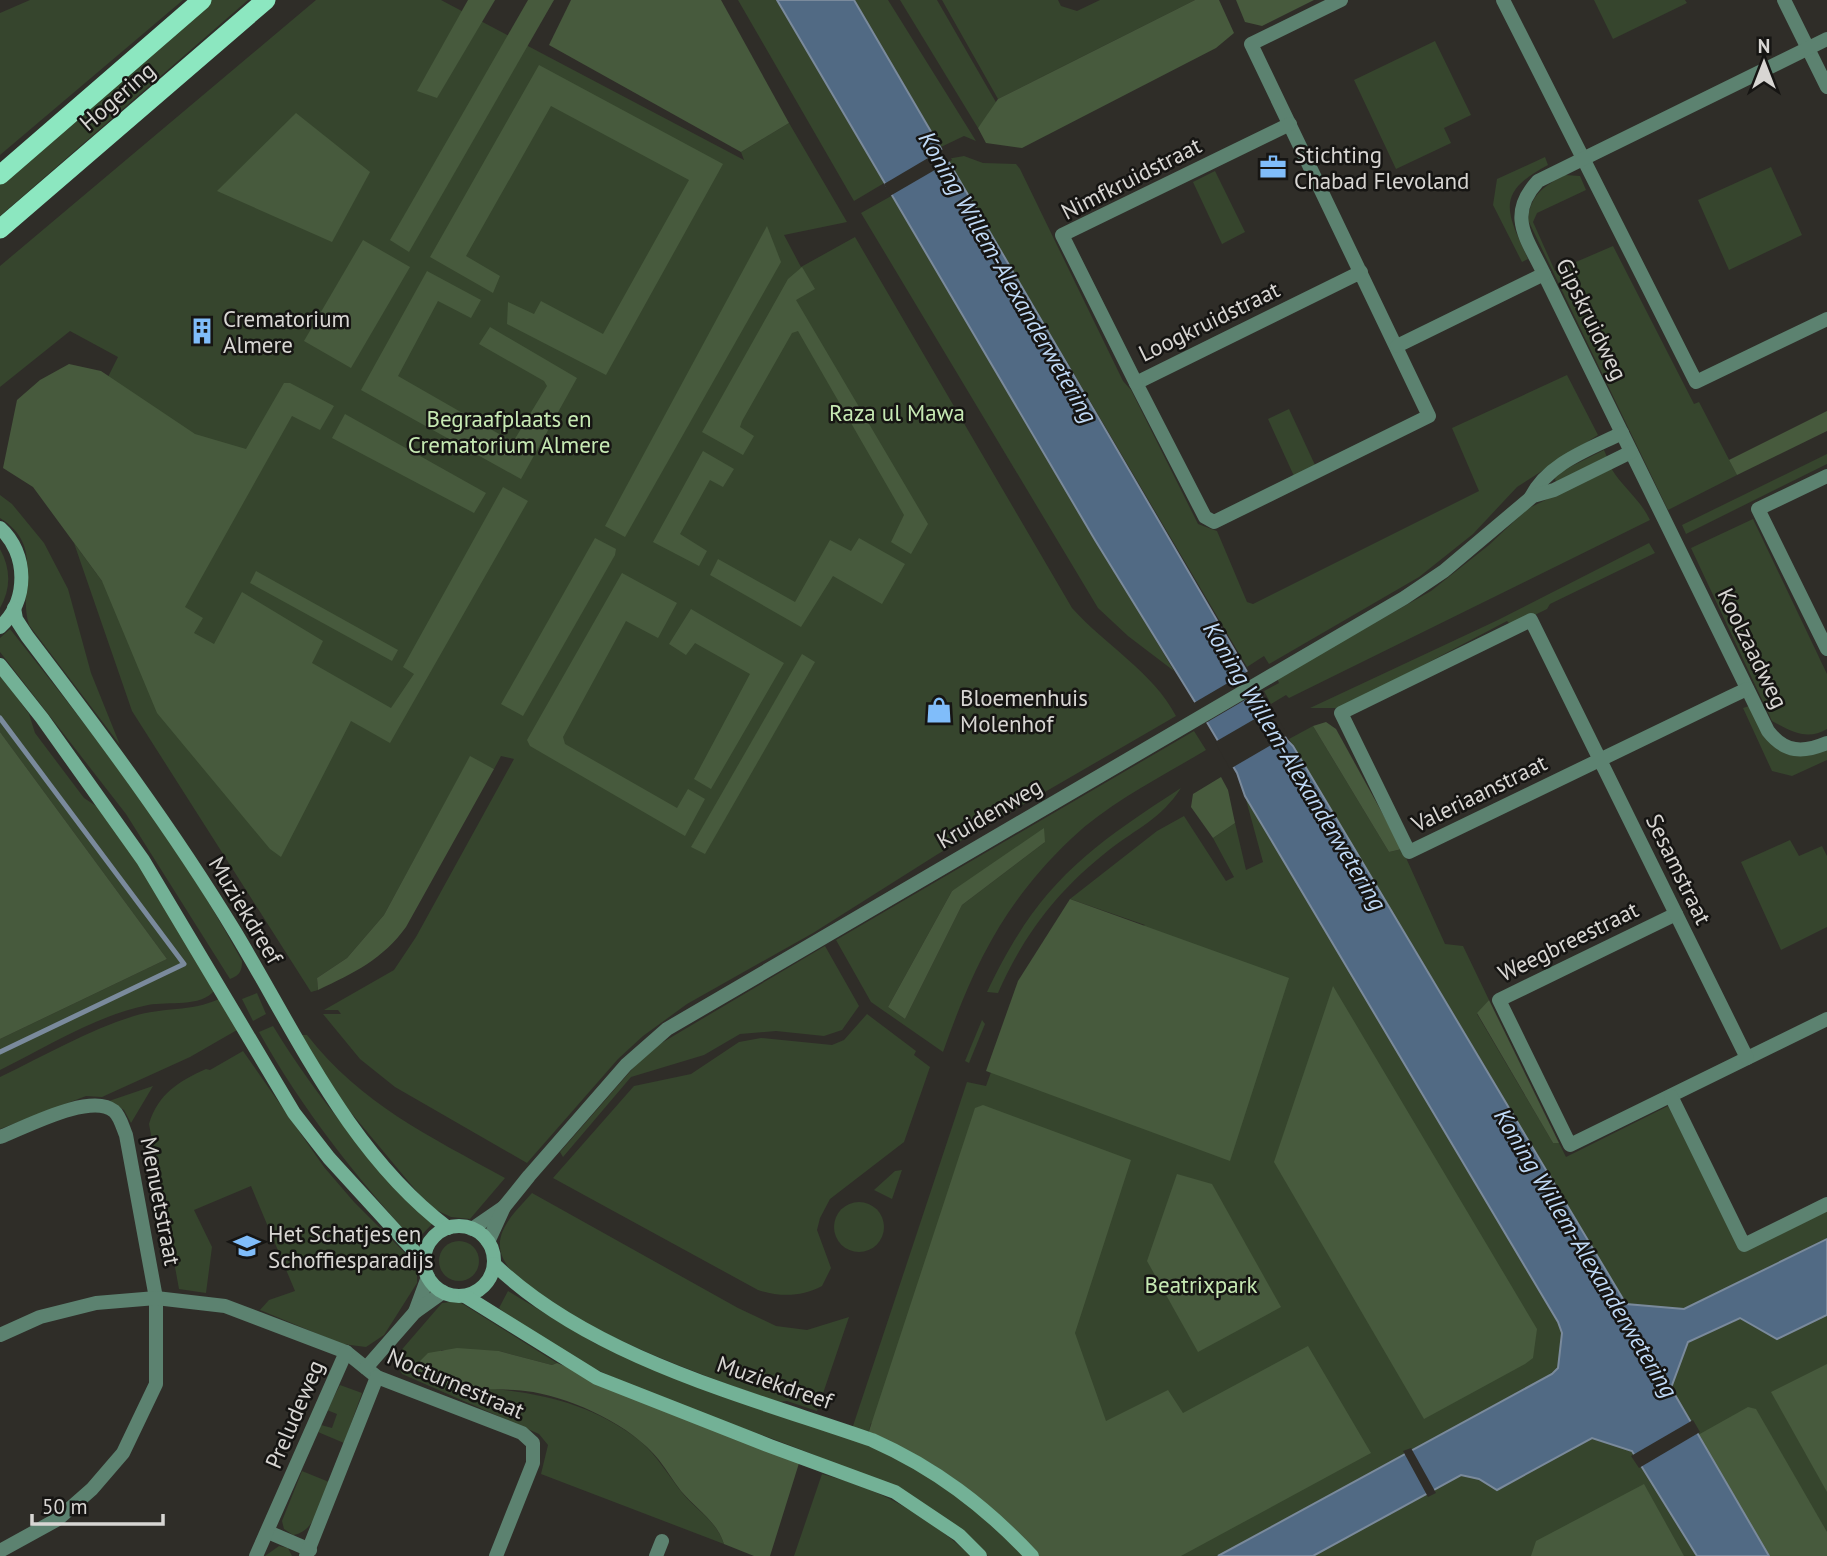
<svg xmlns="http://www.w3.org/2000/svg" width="1827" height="1556" viewBox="0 0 1827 1556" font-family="'PT Sans',sans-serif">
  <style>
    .green { fill: #36452d; fill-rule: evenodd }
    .forest { fill: #475a3d }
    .water { fill: #516a84; stroke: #7a8a9c; stroke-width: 2 }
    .pier { fill: #2f2d28 }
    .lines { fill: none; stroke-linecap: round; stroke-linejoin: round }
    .stream { stroke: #7a8a9c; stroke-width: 5 }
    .minor { stroke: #5c8270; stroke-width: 14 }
    .secondary { stroke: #73b196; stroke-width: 14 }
    .trunk { stroke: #8ce7c0; stroke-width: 19 }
    .labels { text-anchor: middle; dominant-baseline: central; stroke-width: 5; stroke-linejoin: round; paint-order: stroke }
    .street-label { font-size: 23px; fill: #d8d6d3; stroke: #161513 }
    .poi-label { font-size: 23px; fill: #d8d6d3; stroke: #161513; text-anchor: start }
    .park-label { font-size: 23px; fill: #c6e9b3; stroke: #161513 }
    .water-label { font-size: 24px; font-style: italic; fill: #c0daf7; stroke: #161513 }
  </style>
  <rect width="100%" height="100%" fill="#2f2d28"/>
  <g class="green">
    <polygon points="30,0 183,0 0,155 0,13"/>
    <polygon points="211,0 248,0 0,216 0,184"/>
    <path d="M316 0H441L744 160 741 152 789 123 847 222 784 235 801 267 855 237 1072 608C1105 645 1153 672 1176 716L938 854 813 933 687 1004 643 1036 618 1059 527 1163 395 1087 360 1059 323 1014H341L338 1010H324L394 970 416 937 514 759 501 756 494 769 470 757 384 915 347 958 317 978 318 990 311 992 132 711 74 543 102 581 194 633 93 407 118 357 70 331 0 387V266Z"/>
    <polygon points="738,0 777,0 886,182 854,201"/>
    <polygon points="854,0 888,0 976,141 964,136 941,147"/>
    <polygon points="900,0 937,0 997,104 978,128"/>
    <polygon points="942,0 1058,0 1061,6 1077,11 1100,0 1195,0 998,99"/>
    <polygon points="1594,0 1685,0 1687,3 1613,39"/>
    <polygon points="1435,41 1471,115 1444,128 1451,143 1396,169 1354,80"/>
    <polygon points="964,156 983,163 1016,164 1020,169 1123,381 1131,390 1198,524 1217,531 1247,602 1253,604 1479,491 1452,428 1567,375 1598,435 1517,487 1473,534 1419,577 1269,664 1264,656 1247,667 947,159"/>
    <path d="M1545 157 1548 165C1495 193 1506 211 1528 259L1522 262 1493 205 1497 179Z"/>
    <polygon points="1771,167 1802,235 1729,270 1698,200"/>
    <polygon points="1215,171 1245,232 1222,244 1193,182"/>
    <path d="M1565 175 1580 176 1586 190 1537 213 1533 222 1555 271 1613 246 1694 404 1699 402 1737 475 1668 510 1528 220C1530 195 1544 186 1565 175Z"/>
    <polygon points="893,195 1174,671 1128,636 1098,608 861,213"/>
    <polygon points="1289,409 1315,465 1294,476 1268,419"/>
    <polygon points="1604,450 1607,457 1558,482 1555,480 1556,474"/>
    <polygon points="1827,454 1827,464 1686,534 1682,525"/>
    <path d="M1611 468C1623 488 1640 499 1650 520L1289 698 1286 695 1271 704 1264 691 1279 683 1277 678 1431 591 1489 545 1527 509Z"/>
    <path d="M0 495 12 504 44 543 68 589 91 673 120 745 29 625C17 586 46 547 0 518Z"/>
    <path d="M1753 519 1827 674V729C1807 741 1791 731 1772 721L1691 548Z"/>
    <polygon points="1649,543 1655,553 1550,604 1547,609 1512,626 1507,621 1357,700 1338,708 1310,708 1498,620"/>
    <path d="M0 549C11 569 11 589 0 608Z"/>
    <path d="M10 629C94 735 178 841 242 961 242 971 240 975 230 979L126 814 0 652V638Z"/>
    <path d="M0 674 29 714 35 733 84 798 105 812 146 873 215 990C200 1008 169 1001 148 1005 97 1015 47 1047 0 1070V1039L167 959 0 732Z"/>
    <path d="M1749 706C1770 743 1780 767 1827 750V760L1792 776 1772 771 1743 708Z"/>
    <polygon points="1313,726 1389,852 1402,849 1445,944 1463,946 1489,1000 1477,1014 1553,1143 1559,1143 1566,1157 1668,1106 1736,1241 1827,1211 1827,1239 1684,1309 1626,1304 1289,739"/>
    <path d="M1194 731 1206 750C1161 777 1110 802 1072 838 1004 902 973 967 943 1052L871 1002 836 940ZM1045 842 962 905 905 1019 888 1007 952 891Z"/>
    <path d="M1181 788C1161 819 1137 828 1109 850 1058 890 1024 934 998 993L987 992C1037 886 1085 850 1181 788Z"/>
    <polygon points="1245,796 1558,1322 1562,1333 1561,1350 1682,1407 1671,1388 1688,1342 1740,1318 1777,1339 1827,1315 1827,1556 1054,1556 947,1458 871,1423 868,1434 852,1429 967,1082 986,1086 1020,993 1145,925 1070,899 1157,831 1184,816 1226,881 1234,877 1213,838 1235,823 1246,870 1263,862"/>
    <polygon points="1790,840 1799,856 1822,846 1827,856 1827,927 1781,950 1741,862"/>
    <polygon points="825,946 859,1006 842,1030 824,1036 776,1031 740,1034 704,1055 631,1077 563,1157 560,1152 648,1051"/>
    <polygon points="257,993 266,1014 253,1021 242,999"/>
    <path d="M219 999 237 1030 190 1057 102 1097 86 1096 0 1129V1077C44 1056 88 1030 134 1016 162 1007 191 1012 219 999Z"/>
    <path d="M867 1014 916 1051 914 1055 930 1067 904 1142 830 1199 820 1218 817 1230 831 1268 822 1286C801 1297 780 1297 758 1290L553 1178 634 1086 691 1074 739 1042 761 1038 832 1045 844 1040Z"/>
    <polygon points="982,1020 985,1024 969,1063 965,1061"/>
    <path d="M273 1026C320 1103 370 1159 432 1224L415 1242C356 1177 302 1109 259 1032Z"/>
    <path d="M300 1035H307C361 1104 429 1136 505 1178L470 1219 451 1217 436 1210 418 1193 338 1097Z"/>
    <path d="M243 1051 324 1167 354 1202 415 1263 417 1274V1283L384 1335 366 1347 342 1344 260 1310 269 1300 295 1291 251 1186 194 1210 212 1247 206 1293 179 1289 149 1124C158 1094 179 1081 206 1069L210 1070Z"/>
    <polygon points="153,1086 131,1123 124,1110 109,1101"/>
    <polygon points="902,1170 892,1199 874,1190 895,1171"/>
    <path d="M532 1193 738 1308 776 1326 807 1330 849 1317 817 1411 787 1401 779 1402C726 1384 504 1308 500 1247 498 1226 520 1207 532 1193Z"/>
    <circle cx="859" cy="1227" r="25"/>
    <circle cx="459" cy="1261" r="20"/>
    <path d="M508 1291 596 1344 889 1453 971 1503 1026 1556H988C849 1430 643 1426 499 1308Z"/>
    <path d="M458 1301 557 1363 552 1365 499 1351 441 1350 451 1386C518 1389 585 1397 640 1441 658 1456 669 1477 684 1495 699 1512 717 1522 724 1544L541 1474 548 1445 539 1434 402 1374 395 1361 398 1354 442 1303Z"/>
    <polygon points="340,1385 362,1393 344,1443 318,1432 321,1425 332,1428 337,1414 327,1410"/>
    <path d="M302 1471 329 1482C321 1500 316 1532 293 1535L284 1529 282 1521Z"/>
    <path d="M822 1474C884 1491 923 1513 971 1556H794Z"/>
    <polygon points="279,1546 288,1548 292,1556 265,1556"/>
  </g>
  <g class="forest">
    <polygon points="468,0 495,0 437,98 417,91"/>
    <polygon points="528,0 554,0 409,252 390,240"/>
    <polygon points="571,0 721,0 789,123 741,152 549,45"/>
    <polygon points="1195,0 1219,0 1234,33 1216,48 1022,148 986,143 978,128 998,99"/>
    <polygon points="1236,0 1314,0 1262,26 1245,22"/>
    <polygon points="539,65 723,164 606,375 507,324 508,302 534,314 541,301 603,334 689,180 551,106 466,256 500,276 493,293 430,257"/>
    <polygon points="296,113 370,172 332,242 217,191"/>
    <polygon points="767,226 781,262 625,537 605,526"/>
    <polygon points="363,240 410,267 351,368 304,341"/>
    <polygon points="802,267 815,289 796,300 928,524 911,554 891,542 904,515 798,331 792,333 742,421 740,427 754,436 743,455 702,432 788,279"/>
    <polygon points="427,271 481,300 471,318 438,301 398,376 513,442 547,386 544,381 479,344 490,327 577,378 521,479 361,390"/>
    <polygon points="69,364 101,371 195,434 246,449 284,383 290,383 334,406 320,430 292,416 185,607 203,618 194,633 214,644 242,592 323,641 312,663 391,708 414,674 403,667 503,487 528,501 390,743 351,721 281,857 270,849 157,713 102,581 33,487 3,468 17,400 40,380"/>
    <polygon points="1827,411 1827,431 1737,475 1729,460"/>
    <polygon points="345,414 486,493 474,513 332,438"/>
    <polygon points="703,451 734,469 723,487 710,480 680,534 707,551 699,566 653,542"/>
    <polygon points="595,538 616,549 615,555 523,716 501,704"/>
    <polygon points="859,538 905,564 882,604 833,576 801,627 710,575 718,559 795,602 830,540 851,551"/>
    <polygon points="256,571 398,650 392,661 250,583"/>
    <polygon points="622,573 677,603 658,638 626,621 563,737 565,744 677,808 688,789 705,799 685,836 530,746 527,740"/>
    <polygon points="691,609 784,663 711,789 694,779 750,674 695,643 686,655 669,644"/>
    <polygon points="802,654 815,662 705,854 691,847"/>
    <polygon points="1326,722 1336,729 1402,849 1389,852 1313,726"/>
    <polygon points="0,732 167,959 0,1039"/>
    <path d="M470 756 494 769 406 927C383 959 354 973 318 990L317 978 347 958 384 915Z"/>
    <polygon points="1221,777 1228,790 1235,823 1213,838 1191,807 1193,794"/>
    <polygon points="1044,828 1045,842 962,905 905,1019 888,1007 952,891"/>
    <polygon points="1070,899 1289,978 1230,1161 986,1071 1018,981"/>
    <polygon points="1333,986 1537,1329 1533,1358 1525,1364 1424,1419 1274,1162"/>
    <polygon points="1489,1000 1559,1143 1553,1143 1477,1013"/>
    <path d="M983 1105 1131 1160 1075 1333 1106 1421 1168 1390 1183 1413 1308 1346 1371 1453 1181 1556H1037C990 1502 936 1457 868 1434L975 1108Z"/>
    <polygon points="1177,1174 1212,1184 1281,1307 1198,1352 1147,1261"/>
    <path d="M457 1348 499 1351 552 1365 557 1363 800 1460 770 1556H754L724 1544C717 1521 696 1509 681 1491 673 1481 667 1470 659 1460 631 1425 576 1400 533 1392 498 1385 444 1398 419 1370L418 1363 428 1353Z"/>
    <polygon points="1827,1364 1827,1492 1771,1392"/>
    <polygon points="1748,1407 1756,1409 1827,1532 1827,1556 1769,1556 1698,1435"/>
    <polygon points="1644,1484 1684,1556 1531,1556 1536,1541"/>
  </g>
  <polygon class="water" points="777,0 854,0 1287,740 1293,746 1626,1304 1684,1309 1827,1239 1827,1315 1777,1339 1740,1318 1688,1342 1671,1388 1769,1556 1697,1556 1632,1451 1592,1438 1497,1490 1479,1479 1461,1475 1313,1556 1218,1556 1552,1374 1558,1368 1562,1333 1558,1322 1245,796 1237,773 1195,702 1095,540"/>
  <g class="pier">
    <polygon points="945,148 952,160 890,196 884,184"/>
    <polygon points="1250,670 1262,690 1204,724 1192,704"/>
    <polygon points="1272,709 1288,735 1230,769 1215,742"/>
    <polygon points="1693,1420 1700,1432 1639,1468 1631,1456"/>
    <polygon points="1411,1448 1436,1493 1428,1497 1403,1451"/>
  </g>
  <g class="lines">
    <polyline class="stream" points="0,718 184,964 0,1052"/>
    <g class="minor">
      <polyline points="1341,0 1251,44 1429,416 1214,522 1205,517 1136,383 1361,272"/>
      <polyline points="1503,0 1696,382 1827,319"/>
      <polyline points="1784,0 1827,87"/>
      <path d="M1827 39 1538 181C1506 216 1527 238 1544 274L1768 731C1785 753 1803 753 1827 743"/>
      <polyline points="1397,346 1544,274"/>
      <polyline points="1136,383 1062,235 1290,124"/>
      <polyline points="1827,476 1758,509 1827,649"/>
      <path d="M1531 497C1548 463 1590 449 1622 433"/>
      <polyline points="1676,914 1499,1000 1570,1145 1827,1019"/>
      <polyline points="1747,1058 1531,620 1341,713 1409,852 1730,697 1747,689"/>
      <polyline points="1671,1096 1744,1245 1827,1204"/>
      <path d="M0 1137C26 1127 91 1092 114 1111 120 1116 123 1128 126 1135L156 1298V1384L123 1453 92 1489 58 1519 0 1551"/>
      <polyline points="472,1229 504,1207"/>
      <polyline points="488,1242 504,1207 529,1176 626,1065 667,1029 1404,598 1444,571 1533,496 1554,490 1631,452"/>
      <polyline points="415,1312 428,1277"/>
      <polyline points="0,1335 40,1317 96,1303 156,1298 225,1306 346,1352 377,1377 522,1433 533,1443 533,1463 496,1556"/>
      <polyline points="366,1368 415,1312 443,1292"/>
      <polyline points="268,1532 310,1550"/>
      <polyline points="256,1556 346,1352"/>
      <polyline points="306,1556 377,1377"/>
      <polyline points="656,1556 662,1541"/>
    </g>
    <g class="secondary">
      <path d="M0 528C28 553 29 601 0 627"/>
      <path d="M14 608 16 619 27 636C100 732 172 828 235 932 297 1035 349 1153 448 1228"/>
      <polyline points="0,665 42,718 143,860 294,1113 329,1158 424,1262"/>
      <circle cx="459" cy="1261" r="35"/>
      <path d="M494 1264C592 1358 746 1396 872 1440 935 1468 985 1506 1032 1556"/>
      <polyline points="465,1296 597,1378 770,1446 895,1492 959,1535 980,1556"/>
    </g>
    <g class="trunk">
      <polyline points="0,175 202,0"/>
      <polyline points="0,229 266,0"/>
    </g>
  </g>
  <defs>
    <g id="office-bare" transform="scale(2.1)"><path d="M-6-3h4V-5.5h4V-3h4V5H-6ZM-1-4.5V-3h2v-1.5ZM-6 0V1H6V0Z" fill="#80bdfa" stroke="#161513" stroke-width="2.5" paint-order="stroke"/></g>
    <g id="building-bare" transform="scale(2.1)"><path d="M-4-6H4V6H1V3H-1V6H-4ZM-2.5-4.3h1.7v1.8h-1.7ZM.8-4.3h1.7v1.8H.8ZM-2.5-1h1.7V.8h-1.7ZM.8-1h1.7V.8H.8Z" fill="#80bdfa" stroke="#161513" stroke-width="2.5" paint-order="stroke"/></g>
    <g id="shop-bare" transform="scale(2.1)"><path d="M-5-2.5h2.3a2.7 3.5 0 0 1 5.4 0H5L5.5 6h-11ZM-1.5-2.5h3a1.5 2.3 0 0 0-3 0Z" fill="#80bdfa" stroke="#161513" stroke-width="2.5" paint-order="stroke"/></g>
    <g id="school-bare" transform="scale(2.1)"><path d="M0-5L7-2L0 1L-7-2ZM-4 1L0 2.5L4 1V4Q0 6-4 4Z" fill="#80bdfa" stroke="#161513" stroke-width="2.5" paint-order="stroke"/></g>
  </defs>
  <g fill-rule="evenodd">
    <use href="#office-bare" x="1273" y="167"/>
    <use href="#building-bare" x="202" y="331"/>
    <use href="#shop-bare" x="939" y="710"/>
    <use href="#school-bare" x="247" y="1246"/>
  </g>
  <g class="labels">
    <g class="street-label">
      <text transform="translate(117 96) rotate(-41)">Hogering</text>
      <text transform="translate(1131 178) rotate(-27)">Nimfkruidstraat</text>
      <text transform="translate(1592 319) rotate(64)">Gipskruidweg</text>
      <text transform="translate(1209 321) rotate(-26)">Loogkruidstraat</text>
      <text transform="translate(1753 648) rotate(64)">Koolzaadweg</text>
      <text transform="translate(1479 793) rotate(-26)">Valeriaanstraat</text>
      <text transform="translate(989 813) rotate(-30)">Kruidenweg</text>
      <text transform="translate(1679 869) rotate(64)">Sesamstraat</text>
      <text transform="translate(246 910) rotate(59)">Muziekdreef</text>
      <text transform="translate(1568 941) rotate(-26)">Weegbreestraat</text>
      <text transform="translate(161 1201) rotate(79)">Menuetstraat</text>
      <text transform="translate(775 1382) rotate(19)">Muziekdreef</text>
      <text transform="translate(456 1383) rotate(23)">Nocturnestraat</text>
      <text transform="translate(294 1414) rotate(-67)">Preludeweg</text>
    </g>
    <g class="poi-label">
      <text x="1294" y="154">Stichting<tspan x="1294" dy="26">Chabad Flevoland</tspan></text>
      <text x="223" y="318">Crematorium<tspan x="223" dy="26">Almere</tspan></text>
      <text x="960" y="697">Bloemenhuis<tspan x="960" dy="26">Molenhof</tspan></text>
      <text x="268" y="1233">Het Schatjes en<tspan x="268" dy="26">Schoffiesparadijs</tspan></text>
    </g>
    <g class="park-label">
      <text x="897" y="412">Raza ul Mawa</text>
      <text x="509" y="418">Begraafplaats en<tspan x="509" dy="26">Crematorium Almere</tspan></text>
      <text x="1201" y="1284">Beatrixpark</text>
    </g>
    <g class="water-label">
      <text transform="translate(1008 277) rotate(60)">Koning Willem-Alexanderwetering</text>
      <text transform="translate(1295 766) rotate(59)">Koning Willem-Alexanderwetering</text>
      <text transform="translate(1586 1253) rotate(59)">Koning Willem-Alexanderwetering</text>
    </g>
  </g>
  <g transform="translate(1764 63)" stroke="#161513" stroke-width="5" paint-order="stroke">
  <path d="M0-5L12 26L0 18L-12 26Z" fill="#d8d6d3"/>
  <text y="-10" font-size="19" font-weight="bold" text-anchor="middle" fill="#d8d6d3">N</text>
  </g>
  <path d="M32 1514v10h131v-10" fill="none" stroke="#d8d6d3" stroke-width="3.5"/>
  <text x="42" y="1514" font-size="21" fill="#d8d6d3" stroke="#161513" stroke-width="5" paint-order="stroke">50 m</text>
</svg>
